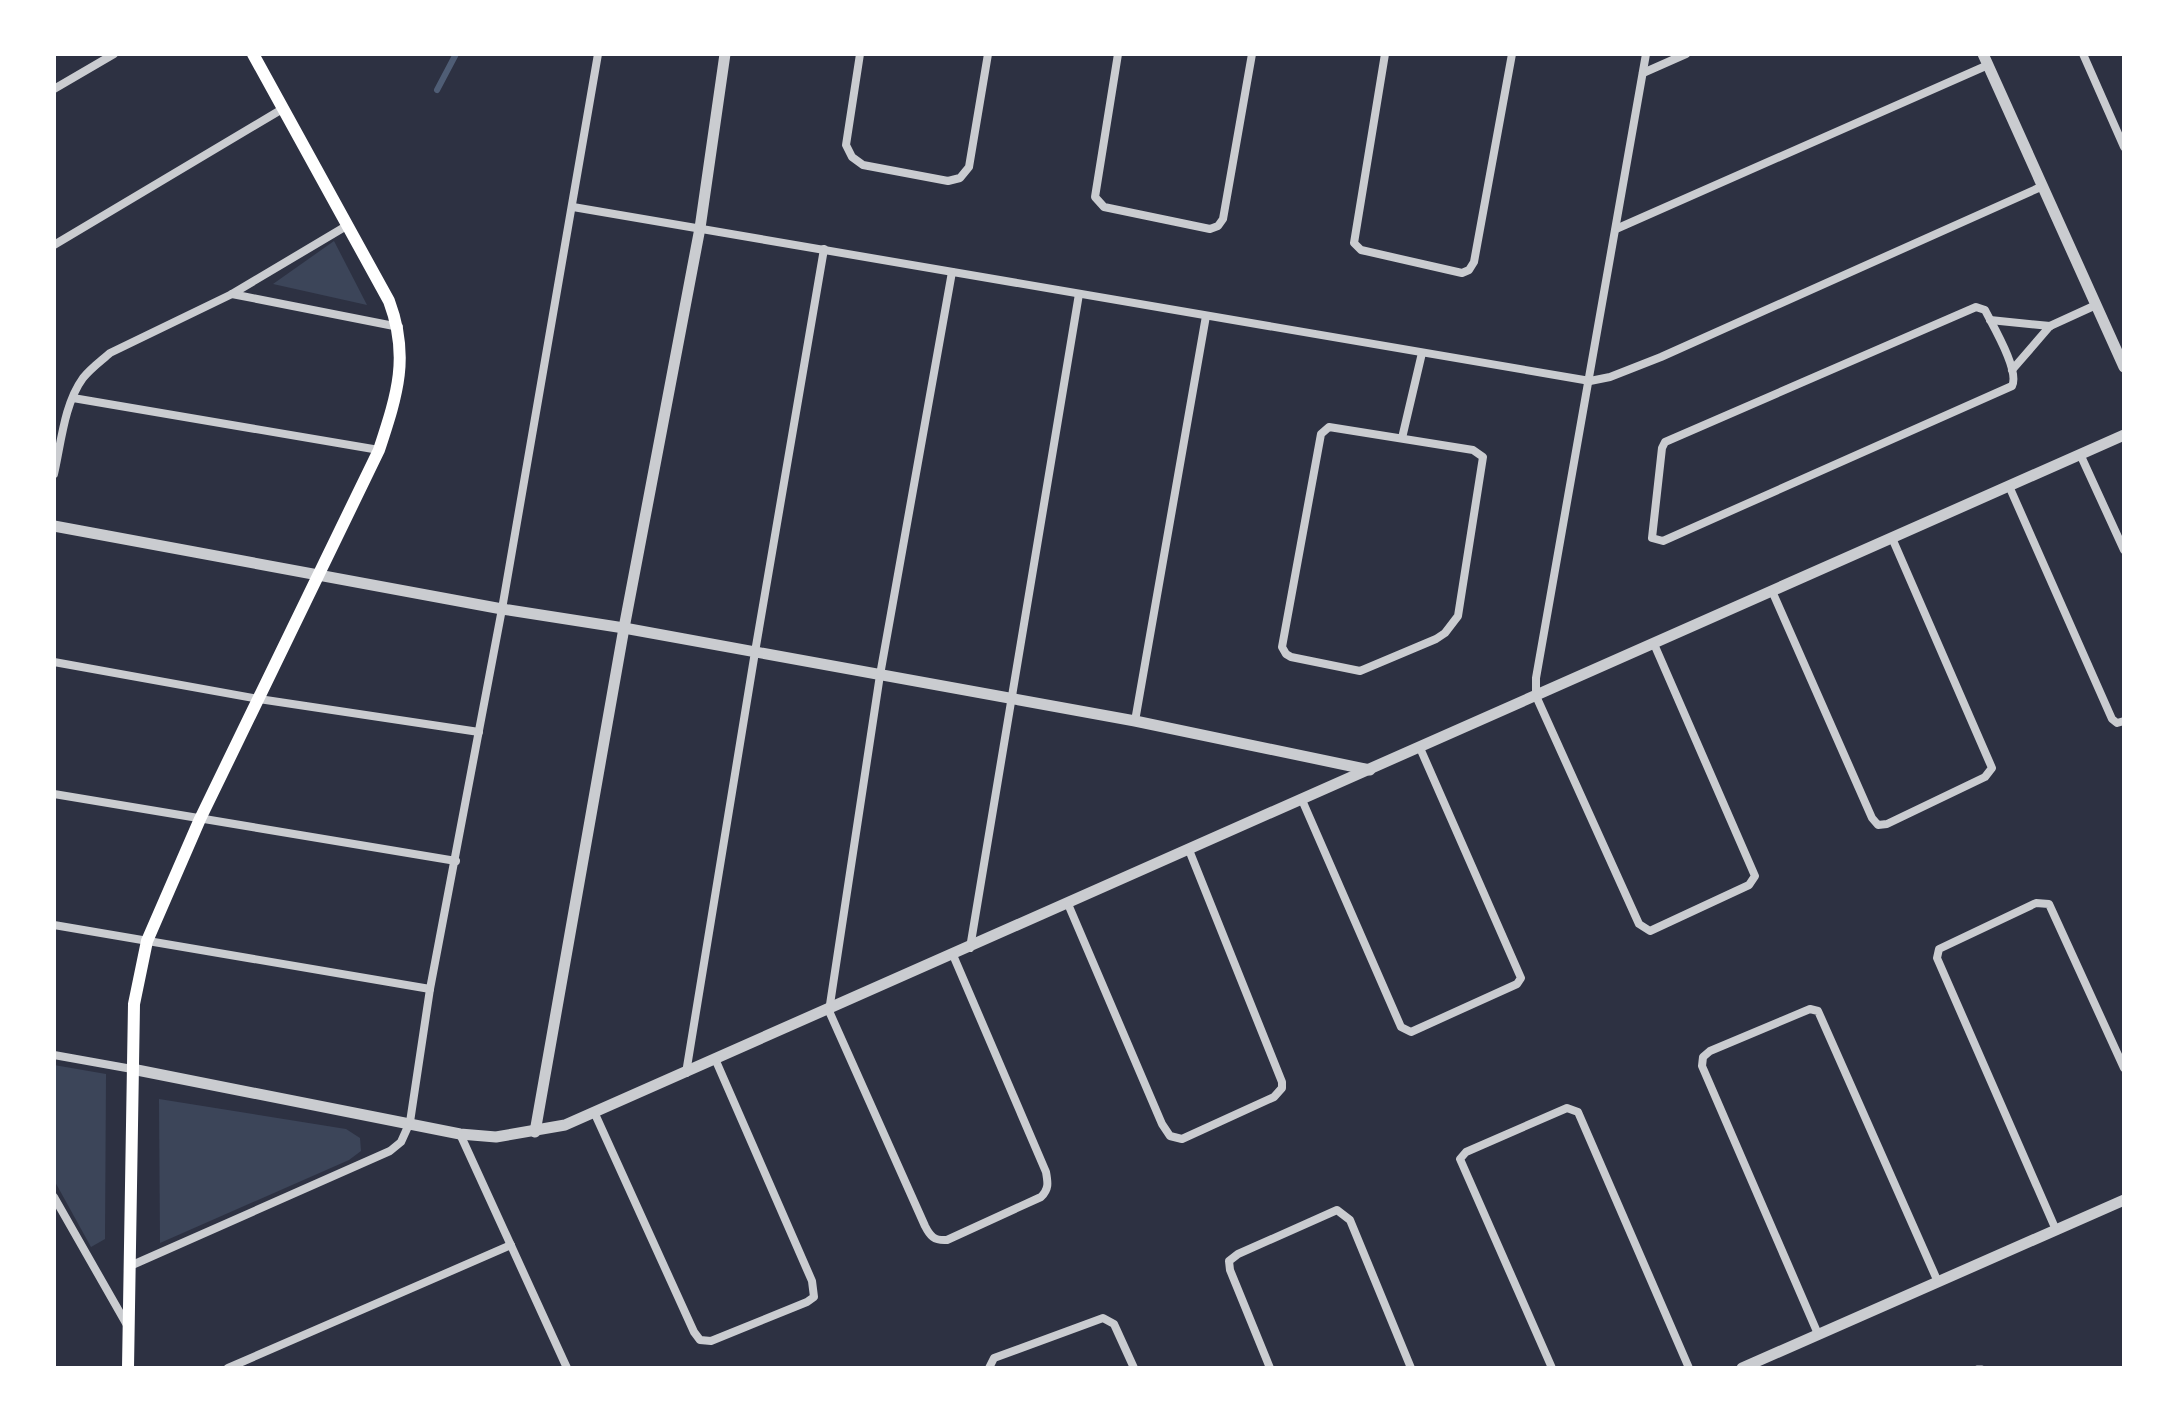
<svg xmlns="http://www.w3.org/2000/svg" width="2178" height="1422" viewBox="0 0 2178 1422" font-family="'IBM Plex Sans',sans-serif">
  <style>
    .green { fill: #3c4559 }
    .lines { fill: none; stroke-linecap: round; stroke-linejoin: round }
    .stream { stroke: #4f5d75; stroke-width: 6 }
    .service { stroke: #caccd0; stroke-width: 5 }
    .minor { stroke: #caccd0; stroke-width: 8 }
    .tertiary { stroke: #caccd0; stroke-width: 11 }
    .secondary { stroke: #fff; stroke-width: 12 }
  </style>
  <rect width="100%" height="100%" fill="#2d3142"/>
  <g class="green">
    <polygon points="334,241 367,305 273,284"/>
    <polygon points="54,1065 106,1074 105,1239 91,1247 54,1180"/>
    <polygon points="159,1099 346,1129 360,1138 361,1151 349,1160 160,1243"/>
  </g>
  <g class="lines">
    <polyline class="stream" points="437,90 456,54"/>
    <polyline class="service" points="1977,1368 1982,1368"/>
    <g class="minor">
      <polyline points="860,54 846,145 852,157 863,165 948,181 960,178 969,167 988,54"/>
      <polyline points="1118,54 1095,197 1104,207 1210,229 1218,226 1223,219 1252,54"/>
      <polyline points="1385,54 1354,243 1361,250 1462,273 1469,270 1474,262 1512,54"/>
      <polyline points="1646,54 1536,678 1536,696 1639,924 1650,931 1749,885 1755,876 1654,644"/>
      <polyline points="2083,54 2124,147"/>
      <polyline points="1643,73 1686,54"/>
      <polyline points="54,89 114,54"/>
      <polyline points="573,207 1590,381 1610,377 1661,357 2043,186"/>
      <polyline points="1616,229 1988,65"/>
      <polyline points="54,245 284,108"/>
      <path d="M952 272 880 675 829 1011 925 1226C930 1236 934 1241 947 1240L1041 1197C1049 1189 1048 1183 1046 1172L953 955"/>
      <polyline points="232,294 399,327"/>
      <path d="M1976 307 1985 310C1993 326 2020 371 2012 386L1663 541 1652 538 1662 448 1665 442Z"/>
      <polyline points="1990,320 2050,326"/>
      <polyline points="2012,370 2050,326 2096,305"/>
      <polyline points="73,398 379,450"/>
      <polygon points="1329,427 1473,450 1483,457 1458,616 1445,633 1436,639 1360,671 1291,657 1286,654 1282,647 1321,434"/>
      <polyline points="1402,438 1422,353"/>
      <polyline points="2080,454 2124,550"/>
      <path d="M54 474C61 444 64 404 83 378 91 368 101 361 110 353L232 294 348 225"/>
      <polyline points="2009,486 2112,719 2117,723 2124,721"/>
      <polyline points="1772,591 1872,818 1878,825 1887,824 1985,777 1992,768 1892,538"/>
      <polyline points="54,662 259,699 479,732"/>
      <polyline points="1135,721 1206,316"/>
      <polyline points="54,794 456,861"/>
      <polyline points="1302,800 1401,1027 1411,1032 1517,984 1521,978 1420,748"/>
      <polyline points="1068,904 1162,1124 1170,1136 1182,1139 1274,1097 1282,1088 1282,1082 1189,850"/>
      <polyline points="54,925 430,989"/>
      <polyline points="970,948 1079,294"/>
      <polyline points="54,1055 132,1069"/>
      <polyline points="686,1073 755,652 824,249"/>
      <polyline points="595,1114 694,1332 700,1340 711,1341 807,1302 814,1297 812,1281 716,1061"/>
      <polyline points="460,1134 567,1368"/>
      <polyline points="54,1197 127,1325"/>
      <polyline points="2056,1230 1937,958 1939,949 2036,903 2049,904 2124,1068"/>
      <polyline points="130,1266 390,1151 401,1142 410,1122 430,989 502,609 598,54"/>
      <polyline points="1818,1334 1702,1066 1703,1057 1710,1051 1810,1009 1818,1011 1938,1282"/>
      <polyline points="228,1368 511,1245"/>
      <polyline points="989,1368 994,1358 1103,1318 1114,1324 1134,1368"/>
      <polyline points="1270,1368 1230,1270 1229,1261 1238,1254 1337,1210 1350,1220 1411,1368"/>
      <polyline points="1552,1368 1460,1159 1466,1152 1567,1108 1578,1112 1689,1368"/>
    </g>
    <g class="tertiary">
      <polyline points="1983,54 2124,367"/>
      <polyline points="54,526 502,609 624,628 1135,721 1370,770"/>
      <polyline points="132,1069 460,1134 496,1137 565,1125 2124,435"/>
      <polyline points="535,1132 624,628 700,228 725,54"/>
      <polyline points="1742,1368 2124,1200"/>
    </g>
    <path class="secondary" d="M128 1368 134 1004 147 941 200 819 379 450C397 395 410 357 389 301L253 54"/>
  </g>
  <rect width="2178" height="1422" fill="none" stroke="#ffffff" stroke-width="112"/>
</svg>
